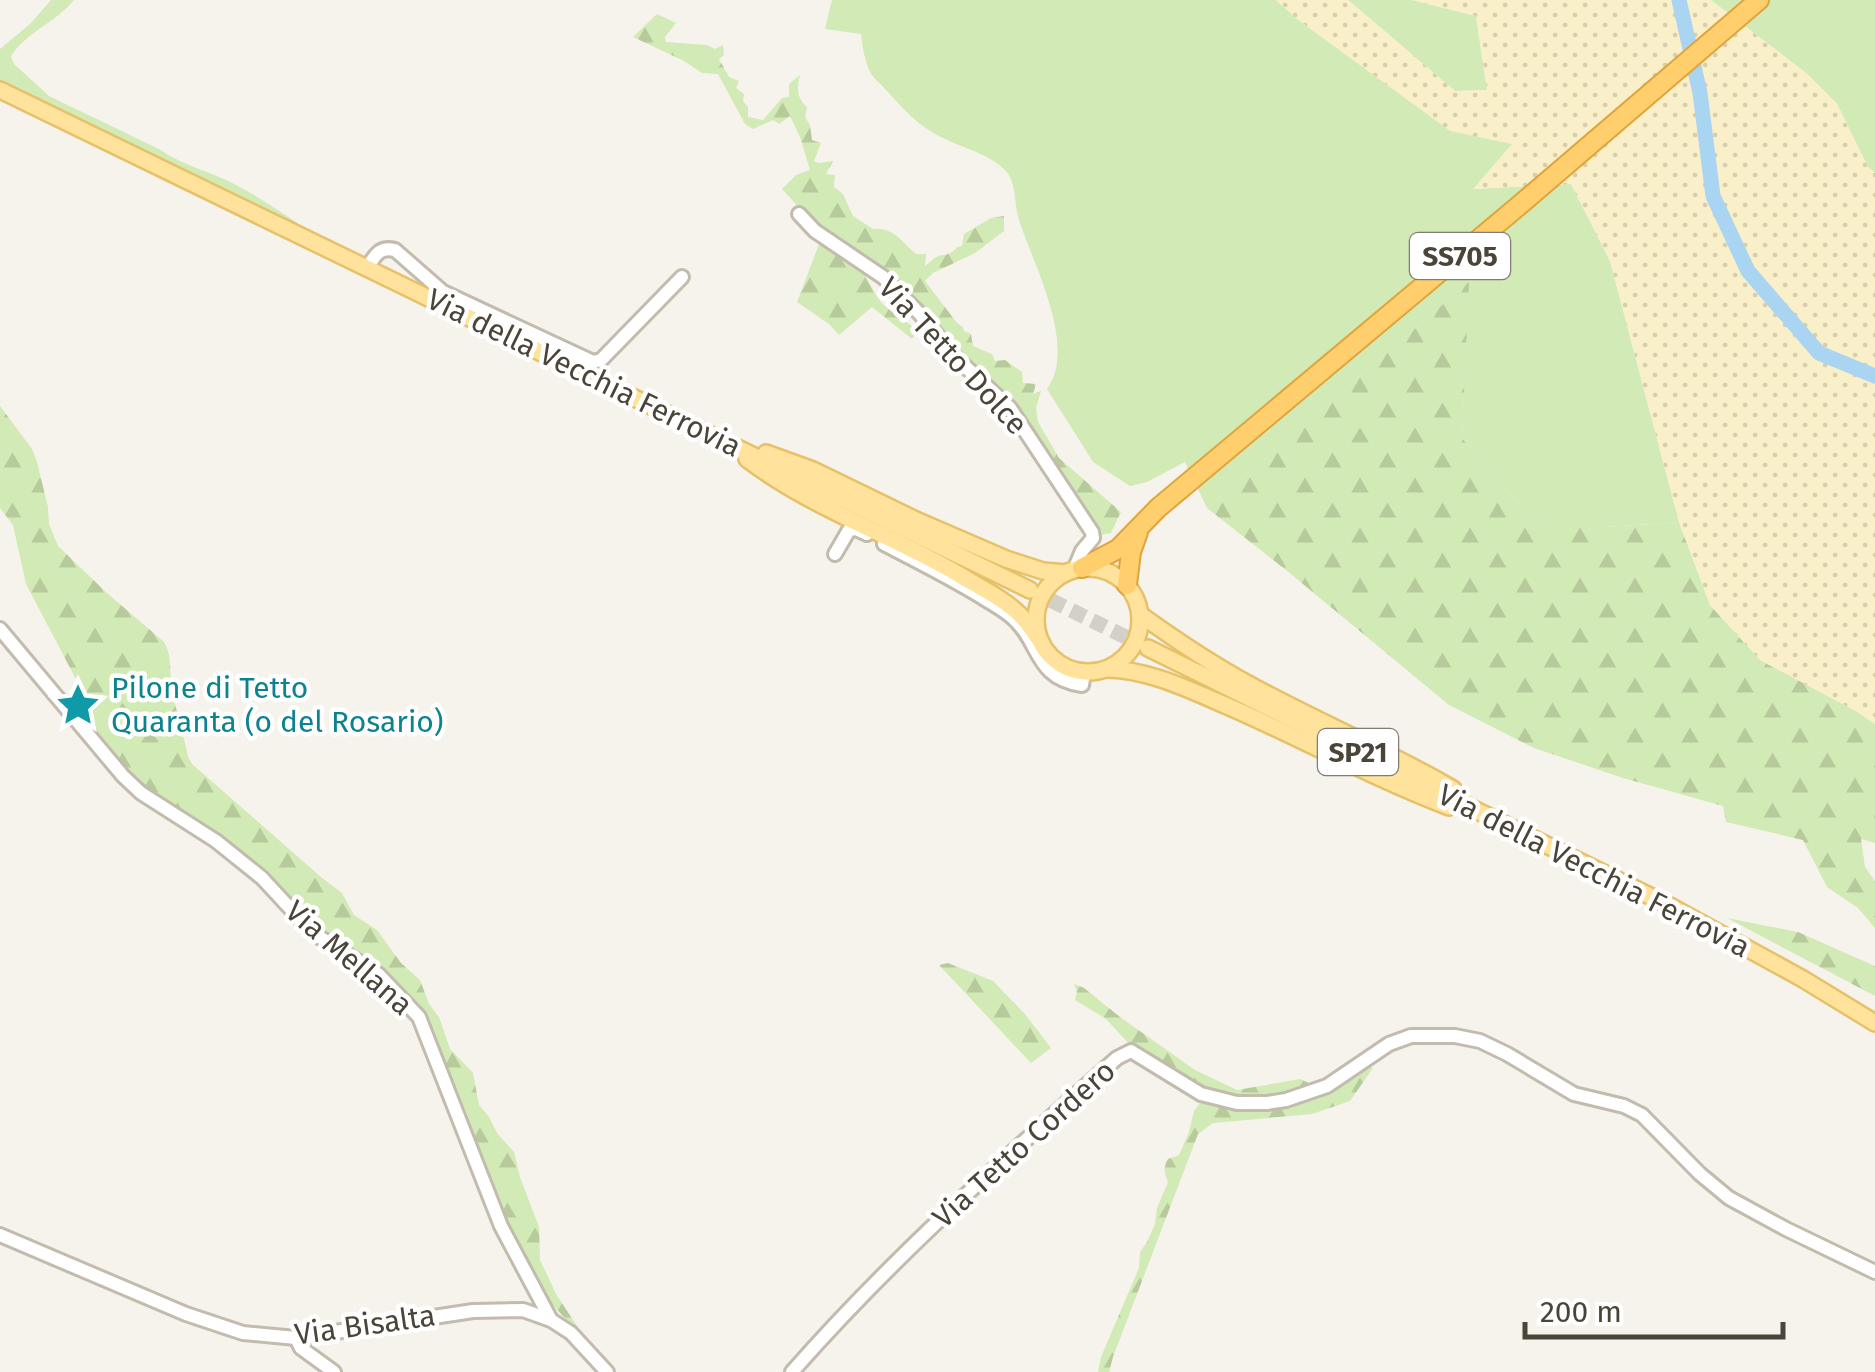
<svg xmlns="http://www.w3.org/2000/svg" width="1875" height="1372" viewBox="0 0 1875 1372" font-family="'Fira Sans',sans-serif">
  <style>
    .grass { fill: #d2eab5 }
    .forest { fill: url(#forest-firs) }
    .sand { fill: url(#sand-dots) }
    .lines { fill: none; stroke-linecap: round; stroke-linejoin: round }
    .river { stroke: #a9d4f2; stroke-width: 15 }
    .major-tunnel { stroke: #d4d0c8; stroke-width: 15; stroke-dasharray: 15 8; stroke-linecap: butt }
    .minor-casing { stroke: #c2bbae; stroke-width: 18 }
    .major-casing { stroke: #e6c16a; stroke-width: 20 }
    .highway-casing { stroke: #e0a43c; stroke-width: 22 }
    .minor { stroke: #fff; stroke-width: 12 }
    .major { stroke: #ffe39c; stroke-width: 15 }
    .highway { stroke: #ffcf6e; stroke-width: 18 }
    .labels { text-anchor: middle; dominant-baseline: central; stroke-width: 9; stroke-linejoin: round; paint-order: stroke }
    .shield { fill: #fff; stroke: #817c74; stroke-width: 2.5 }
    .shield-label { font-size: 28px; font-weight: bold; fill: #4b4439 }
    .street-label { font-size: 30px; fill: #4b4439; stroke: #fff }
    .culture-label { font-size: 30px; fill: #0d838f; stroke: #fff; text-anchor: start }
  </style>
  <defs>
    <pattern id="forest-firs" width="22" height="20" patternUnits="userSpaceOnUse" patternTransform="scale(2.5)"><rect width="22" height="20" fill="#d2eab5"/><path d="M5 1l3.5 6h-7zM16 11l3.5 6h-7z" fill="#b6ca9c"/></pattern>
    <pattern id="sand-dots" width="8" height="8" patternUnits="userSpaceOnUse" patternTransform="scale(2.5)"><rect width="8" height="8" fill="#f9efc9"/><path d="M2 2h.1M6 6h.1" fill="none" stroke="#d7cead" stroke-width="1.8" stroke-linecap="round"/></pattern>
  </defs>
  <rect width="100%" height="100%" fill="#f6f3ec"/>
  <g class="grass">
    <path d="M51 0H74C56 22 27 32 11 56L14 64 49 96 159 149C183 166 213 172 238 186 266 201 292 220 319 237L0 82V49L30 24Z"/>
    <path d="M832 0H1276L1297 19 1450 130 1513 144 1474 189 1571 184 1610 261 1679 522 1606 527H1539L1462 438 1468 283 1207 508 1185 462 1147 482 1130 486 1093 462 1047 389C1078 346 1033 264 1019 220 1014 205 1017 182 1005 170 988 153 964 149 943 138 915 124 906 111 885 89 881 84 873 78 870 72 865 62 862 45 861 34L825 29Z"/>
    <polygon points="1348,0 1412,0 1476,16 1487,90 1455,91"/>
    <polygon points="1711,0 1875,0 1875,173 1868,167 1837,104 1806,73"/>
  </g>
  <g class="forest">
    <path d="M657 14 676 23 665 37 666 42 707 45 715 49 723 45 724 55 719 59 729 77 739 81 736 88 744 94 743 101 748 107V117L763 120 782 98 789 97V84L800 75C797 88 796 97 807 107L805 117 810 125 812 140 821 143 814 161 818 163 833 161 826 174 835 175 834 187 843 194 853 216 873 229C893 226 902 242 916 254H926L925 266C929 263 934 258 938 256 947 254 951 255 957 247L962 246 964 234 991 218 1004 216V231L975 253 933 273 925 281 957 323 963 327 964 331 971 334 973 346 992 354 995 361 1005 360 1022 372 1023 383 1036 384 1033 394 1041 391 1036 408 1038 422 1059 458 1121 512 1111 533 1101 535 1065 481 954 351 927 312 874 264 854 261C868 275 868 283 878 298 888 313 906 319 918 331L912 339 872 307 839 335 829 324 797 302 819 244 838 252 842 245 829 231 818 228 782 189 796 175 810 170 800 137 790 116 779 124 773 120 753 129 745 124 718 74 702 73 684 61 633 37Z"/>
    <polygon points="1469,282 1462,438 1539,527 1606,527 1679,522 1710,605 1760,660 1856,711 1875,724 1875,843 1861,839 1865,867 1875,881 1875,928 1858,908 1827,887 1803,840 1726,822 1723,806 1623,778 1534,748 1449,705 1286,570 1207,508"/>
    <path d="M0 406 32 449 37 462 48 507 49 524 58 546 107 593 164 642C173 657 169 675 172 691 177 714 184 735 188 757L192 764 322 878 342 893 354 915 377 930 401 963 420 980 429 1004 439 1017 450 1049 473 1073 479 1105 489 1117 497 1133 514 1152 520 1177 539 1227 540 1260 556 1294 589 1344 547 1299 518 1250 471 1138 428 1022 417 1006 309 924 156 799 126 772 82 720 81 714 89 704 26 584 13 525 0 508Z"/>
    <polygon points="1727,918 1798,932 1875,966 1875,996"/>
    <polygon points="948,963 993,981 1025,1014 1051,1048 1031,1063 939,965"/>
    <path d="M1074 984 1084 988 1120 1017 1195 1070 1237 1090 1300 1079 1314 1085 1351 1062 1373 1068 1350 1101 1312 1114 1213 1123 1198 1134 1113 1357 1109 1372H1098L1101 1357 1139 1268 1140 1252 1147 1242 1155 1224 1157 1208 1168 1182C1164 1173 1163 1168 1168 1159L1179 1155 1189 1132 1194 1111 1206 1095 1132 1047 1106 1019 1075 1000 1077 992Z"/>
  </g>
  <polygon class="sand" points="1276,0 1348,0 1455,91 1487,90 1476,16 1412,0 1711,0 1806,73 1837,104 1868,167 1875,173 1875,724 1856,711 1760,660 1710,605 1679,522 1610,261 1571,184 1473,189 1512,144 1450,131 1297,19"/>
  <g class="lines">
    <polyline class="river" points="1679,0 1700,93 1713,196 1748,271 1819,353 1875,376"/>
    <polyline class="major-tunnel" points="1030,590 1148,648"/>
    <g class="minor-casing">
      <g id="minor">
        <polyline points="799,214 815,231 883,277 920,314 955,357 1010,408 1092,532 1093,538 1082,551 1074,570"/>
        <path d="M367 268C375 256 379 246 395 250L443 292 593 362 601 360 682 277"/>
        <path d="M884 544C917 561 949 577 980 596 991 603 1003 609 1013 618 1041 643 1034 678 1082 685L1084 673"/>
        <polyline points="835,554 849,530 856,529 867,534"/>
        <polyline points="0,629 123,776 141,793 216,841 262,878 313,933 378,974 419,1017 501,1226 551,1320"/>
        <polyline points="0,1235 186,1314 243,1333 296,1338 473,1311 523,1310 551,1320 571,1333 607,1372"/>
        <polyline points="296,1338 301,1348 334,1372"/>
        <path d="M792 1372C891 1259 1005 1158 1117 1058L1131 1051 1201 1094 1237 1103H1267L1286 1100 1327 1086 1389 1044 1411 1036H1455L1480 1041 1507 1054 1574 1094 1624 1106 1642 1115 1700 1174 1729 1198 1786 1229 1875 1272"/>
      </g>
    </g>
    <g class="major-casing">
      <g id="major">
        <polyline points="0,90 1030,590"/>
        <polyline points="766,453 813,470 918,521 1006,559 1043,571 1066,573"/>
        <path d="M747 459C810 507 889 534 958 574 979 587 1005 599 1022 617 1029 624 1035 634 1041 642"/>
        <circle cx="1088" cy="620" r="52"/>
        <path d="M1141 615C1177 641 1213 665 1252 686 1318 722 1388 751 1453 789"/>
        <polyline points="1148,648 1670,906 1803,979 1875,1023"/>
        <path d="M1108 669C1147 670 1183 687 1218 702 1296 735 1370 777 1449 807"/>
      </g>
    </g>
    <g class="highway-casing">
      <g id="highway">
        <polyline points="1082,568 1118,549 1158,508 1522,203 1759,0"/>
        <polyline points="1127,585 1131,552 1138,532"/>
      </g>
    </g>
    <use href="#minor" class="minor"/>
    <use href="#major" class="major"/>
    <use href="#highway" class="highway"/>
  </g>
  <defs>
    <g id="sight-bare" transform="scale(3.45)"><path d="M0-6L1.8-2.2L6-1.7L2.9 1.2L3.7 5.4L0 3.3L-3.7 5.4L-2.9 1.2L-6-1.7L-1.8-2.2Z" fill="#0f9aa8" stroke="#fff" stroke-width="2.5" paint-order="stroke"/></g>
  </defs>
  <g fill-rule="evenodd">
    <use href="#sight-bare" x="78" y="705"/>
  </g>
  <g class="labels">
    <g class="shield">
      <rect x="1410" y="233" width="100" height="46" rx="8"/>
      <rect x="1318" y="729" width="80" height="46" rx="8"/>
    </g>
    <g class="shield-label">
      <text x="1460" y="256">SS705</text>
      <text x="1358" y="752">SP21</text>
    </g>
    <g class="street-label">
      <text transform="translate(953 356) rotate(47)">Via Tetto Dolce</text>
      <text transform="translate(584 373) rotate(26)">Via della Vecchia Ferrovia</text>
      <text transform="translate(1594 871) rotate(27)">Via della Vecchia Ferrovia</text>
      <text transform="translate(349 958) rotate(41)">Via Mellana</text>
      <text transform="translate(1024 1144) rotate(-42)">Via Tetto Cordero</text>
      <text transform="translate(365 1325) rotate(-8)">Via Bisalta</text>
    </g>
    <g class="culture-label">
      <text x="111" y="688">Pilone di Tetto<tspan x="111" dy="34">Quaranta (o del Rosario)</tspan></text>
    </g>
  </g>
  <path d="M1525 1322v15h258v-15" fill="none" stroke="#4b4439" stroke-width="5"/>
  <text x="1540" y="1322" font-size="30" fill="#4b4439" stroke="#ffffff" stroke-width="8" paint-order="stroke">200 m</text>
</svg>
